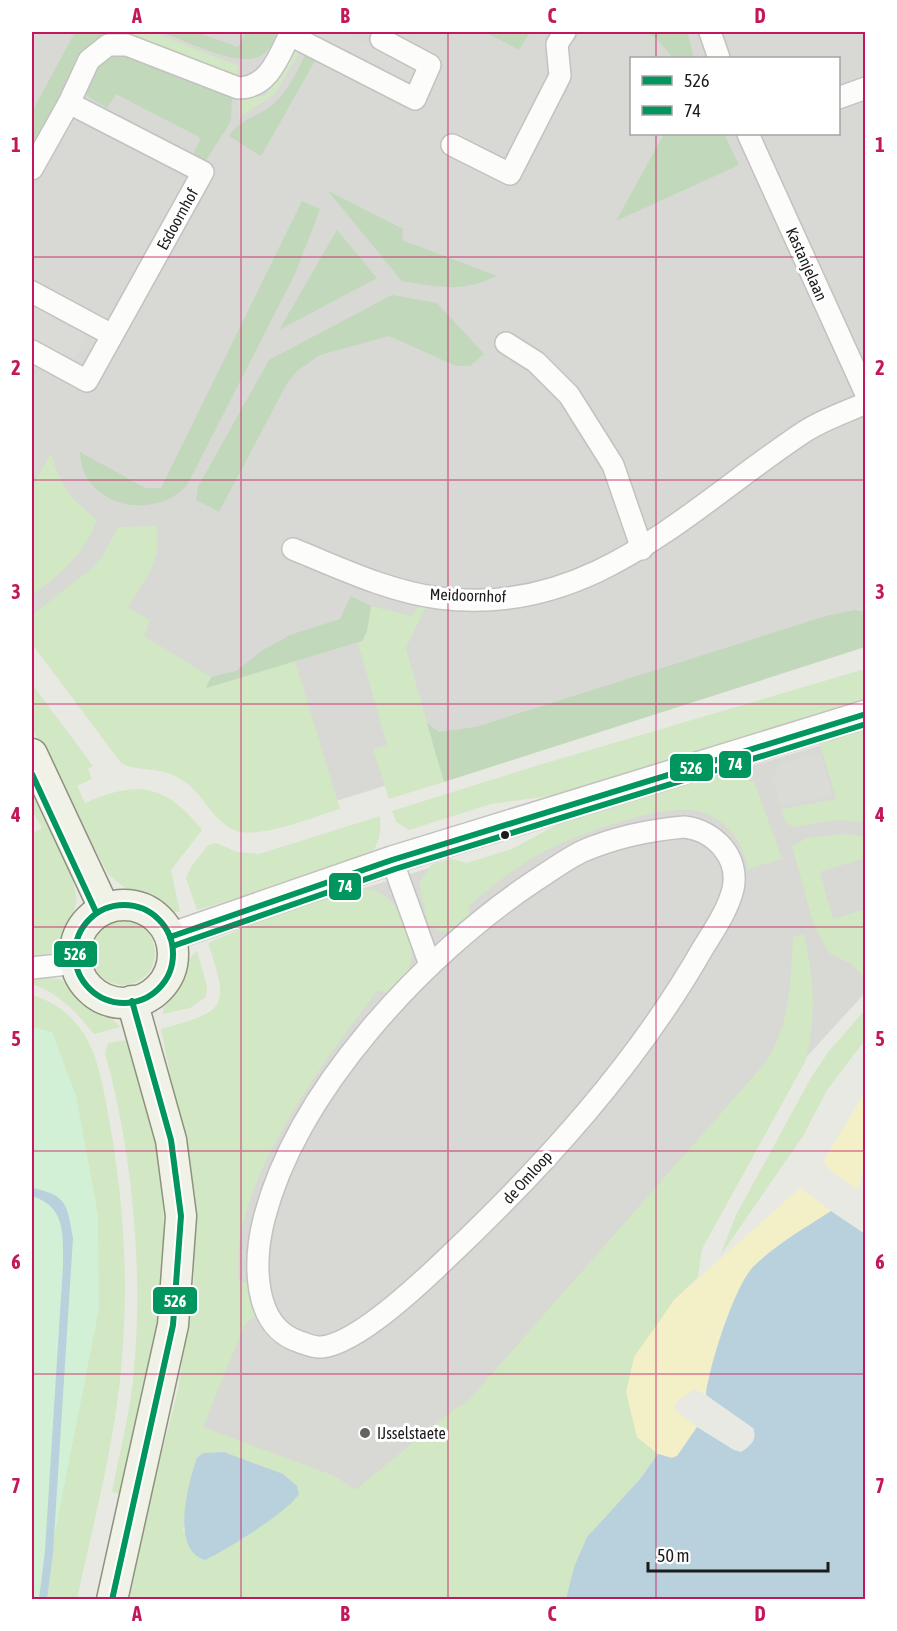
<svg xmlns="http://www.w3.org/2000/svg" width="897" height="1631" viewBox="0 0 897 1631" font-family="'Asap Condensed',sans-serif">
  <style>
    .residential { fill: #d8d8d5; fill-rule: evenodd }
    .grass { fill: #d2e7c3; fill-rule: evenodd }
    .forest { fill: #c1d8ba }
    .sand { fill: #f3efc7 }
    .park { fill: #d1f0d5 }
    .parking { fill: #dadad7 }
    .water { fill: #b8d1dc }
    .lines { fill: none; stroke-linecap: round; stroke-linejoin: round }
    .minor-casing { stroke: #c2c2c0; stroke-width: 24 }
    .tertiary-casing { stroke: #c2c2c0; stroke-width: 30 }
    .secondary-casing { stroke: #8e927d; stroke-width: 33 }
    .minor { stroke: #fcfcfb; stroke-width: 21 }
    .tertiary { stroke: #fcfcfb; stroke-width: 27 }
    .secondary { stroke: #f0f2e8; stroke-width: 30 }
    .bus-1-casing { stroke: #fff; stroke-width: 10 }
    .bus-2-casing { stroke: #fff; stroke-width: 10 }
    .bus-1 { stroke: #00965e; stroke-width: 6 }
    .bus-2 { stroke: #00965e; stroke-width: 6 }
    .grid { fill: none; stroke: #c2185b; stroke-width: 1.5; stroke-opacity: 0.55 }
    .bus-dot { fill: #1b1b1b; stroke: #fff; stroke-width: 2 }
    .poi-dot { fill: #636361; stroke: #fff; stroke-width: 2 }
    .labels { text-anchor: middle; dominant-baseline: central; stroke-width: 6; stroke-linejoin: round; paint-order: stroke }
    .street-label { font-size: 16px; fill: #1b1b1b; stroke: #fff }
    .poi-label { font-size: 16px; fill: #1b1b1b; stroke: #fff; text-anchor: start }
    .line-badge { stroke: #fff; stroke-width: 2 }
    .badge-label { font-size: 16px; text-anchor: middle; font-weight: bold; fill: #fff }
    .neatline { fill: none; stroke: #c2185b; stroke-width: 2 }
    .grid-label { font-size: 20px; text-anchor: middle; font-weight: bold; fill: #c2185b }
  </style>
  <rect width="100%" height="100%" fill="#e9e9e4"/>
  <g class="residential">
    <path d="M32 32H865V635L279 819 32 624ZM632 58H838V134H632Z"/>
    <polygon points="865,732 865,993 801,1063 359,1512 187,1430 242,1116 348,893 442,864 482,864 734,771"/>
  </g>
  <g class="grass">
    <polygon points="125,32 151,32 239,66 237,77 126,35"/>
    <polygon points="298,48 302,48 275,94 239,118 239,98 264,96 279,79 292,53"/>
    <path d="M51 453C60 486 70 498 97 520 84 554 61 575 32 595V487Z"/>
    <path d="M156 526C163 563 145 577 128 608L150 620 144 636 211 677 207 688 295 661 340 809C316 816 253 842 232 829 211 818 202 792 182 780 160 765 138 773 121 763L32 644V615L90 570 102 557 118 527Z"/>
    <polygon points="371,606 411,616 419,606 426,607 406,648 444,782 389,799 373,749 387,745 358,643 362,641 367,631"/>
    <polygon points="865,669 865,699 589,786 557,795 491,804 409,830 396,822 392,811 539,765"/>
    <path d="M32 684 93 766 88 769 92 779 77 786 85 803C137 780 166 784 202 830L171 870 180 912H172L130 892 108 874 32 728Z"/>
    <polygon points="865,726 865,822 836,820 793,827 785,822 781,809 836,799 819,741"/>
    <path d="M739 765 750 782 754 781 782 859 748 869C743 841 726 818 697 811 661 803 576 835 543 852 516 867 492 886 469 906V917L451 931 441 932 428 925 419 883 432 864 452 859 467 863 512 849 569 818Z"/>
    <polygon points="32,782 72,877 77,901 64,940 53,952 32,959 32,833 42,828 32,810"/>
    <path d="M380 816C381 836 380 846 364 860L197 910 186 878 191 867 208 845 216 843 237 852 259 854Z"/>
    <polygon points="845,834 865,837 865,858 820,872 833,919 865,909 865,978 851,964 829,953 814,926 792,846 807,838"/>
    <path d="M350 889C361 889 372 888 382 894 403 906 418 945 409 969 404 979 396 986 388 994L378 990C324 1061 227 1188 239 1280L248 1284 257 1313 244 1326 203 1427 335 1476 355 1490 453 1410 467 1402 766 1062C791 1021 790 984 793 937L804 934C814 978 817 1019 805 1062L702 1249 698 1277 674 1300 637 1437 658 1454 640 1479 587 1537 574 1567 566 1599 124 1600 178 1390 194 1277 190 1173 161 1029C227 1011 230 1008 208 943L284 911ZM224 1452 283 1474 296 1499 219 1553 183 1531 197 1458 203 1453Z"/>
    <circle cx="123" cy="953" r="32"/>
    <path d="M197 951 207 986 206 997 190 1008 163 1014C161 1000 186 960 197 951Z"/>
    <path d="M32 978C41 978 51 977 61 980 68 982 117 1022 120 1027L94 1034C75 1011 60 994 32 984Z"/>
    <path d="M32 995C52 1001 70 1013 82 1031 98 1055 103 1086 108 1113 123 1194 129 1276 122 1358 116 1439 94 1520 77 1599H47L53 1553 32 1188Z"/>
    <polygon points="865,1010 865,1040 827,1090 803,1136 720,1256 736,1215 812,1076 829,1051"/>
    <path d="M127 1040 153 1125 163 1202 164 1243 159 1321 122 1494 112 1492C119 1455 129 1417 133 1380 144 1276 133 1153 105 1053L108 1043Z"/>
  </g>
  <g class="forest">
    <polygon points="75,32 113,32 114,35 80,57 32,154 32,112"/>
    <path d="M167 32H196L238 47 246 32H278C273 41 269 53 258 57 234 66 189 42 166 34Z"/>
    <polygon points="485,32 530,32 519,50"/>
    <polygon points="645,32 687,32 694,58 673,58 656,38"/>
    <path d="M121 55 151 60 181 72 193 82 232 96 231 121 206 160 193 155 201 138 116 94 107 108 87 96C83 74 100 56 121 55Z"/>
    <path d="M305 55 316 59 261 156 229 136C239 119 256 118 271 106 287 93 296 74 305 55Z"/>
    <polygon points="664,134 724,134 739,165 616,221"/>
    <path d="M328 191 403 229 402 240 497 276C459 293 442 287 402 281Z"/>
    <path d="M302 201 320 209 295 274 187 485C155 522 81 507 80 452L145 488H161Z"/>
    <polygon points="337,230 377,278 279,330"/>
    <polygon points="392,295 437,303 484,354 470,366 456,366 389,336 320,355 297,371 286,385 219,512 196,500 198,487 269,360"/>
    <polygon points="351,596 371,606 367,631 362,641 206,688 211,677 236,671 263,650 290,635 340,619"/>
    <polygon points="855,610 865,612 865,647 444,782 427,723 439,732 476,727 826,616"/>
  </g>
  <g class="sand">
    <polygon points="865,1092 865,1165 858,1190 829,1169 823,1161"/>
    <path d="M800 1188 831 1211C805 1228 775 1244 753 1267 734 1287 709 1367 706 1395L694 1389 675 1403V1410L697 1427 677 1456 672 1458 658 1454 637 1437 626 1392 634 1357 674 1300Z"/>
  </g>
  <polygon class="park" points="32,1027 52,1032 76,1095 98,1215 99,1309 42,1599 32,1600"/>
  <g class="parking">
    <polygon points="319,32 345,32 424,73 416,89 316,37"/>
    <polygon points="32,300 89,330 72,363 32,341"/>
    <polygon points="820,753 833,796 781,806 772,779 781,763"/>
  </g>
  <g class="water">
    <path d="M32 1188C67 1195 67 1204 73 1238L53 1553 47 1600 39 1599 45 1551 63 1265C63 1234 66 1207 32 1196Z"/>
    <path d="M831 1211 865 1234V1599H566L574 1567 587 1537 640 1479 658 1454 672 1458 677 1456 697 1427 734 1450 741 1452C750 1446 758 1440 753 1428L706 1395C709 1367 734 1287 753 1267 775 1245 805 1228 831 1211Z"/>
    <path d="M224 1452 283 1474 297 1486 299 1494C289 1511 225 1551 205 1560 170 1550 188 1483 197 1458L203 1453Z"/>
  </g>
  <g class="lines">
    <g class="minor-casing">
      <g id="minor">
        <polyline points="710,32 719,58"/>
        <polyline points="290,35 415,99 430,65 381,39"/>
        <polyline points="838,98 866,88"/>
        <polyline points="748,134 866,394"/>
        <polyline points="452,145 510,174 560,76 557,44 565,32"/>
        <path d="M32 169 69 103 89 60 108 45H127L238 88C269 88 279 56 291 32"/>
        <polyline points="32,292 112,335"/>
        <polyline points="506,343 536,362 569,395 613,465 642,549"/>
        <polyline points="32,351 87,381 203,172 69,103"/>
        <path d="M293 549C340 568 387 591 439 598 591 618 689 508 804 432 822 420 846 412 866 403"/>
        <path d="M684 827C714 830 740 857 733 889 728 910 714 930 703 948 637 1064 544 1166 448 1257 421 1283 358 1343 322 1347 315 1348 306 1344 300 1342 251 1327 254 1259 264 1219 297 1090 424 955 533 882 549 872 566 859 583 851 616 837 649 830 684 827Z"/>
        <polyline points="392,860 430,965"/>
        <polyline points="32,968 76,963"/>
      </g>
    </g>
    <g class="tertiary-casing">
      <polyline id="tertiary" points="170,937 392,860 866,714"/>
    </g>
    <g class="secondary-casing">
      <g id="secondary">
        <polyline points="32,754 104,908"/>
        <circle cx="124" cy="954" r="49"/>
        <polyline points="112,1600 173,1325 181,1216 171,1140 132,1001"/>
      </g>
    </g>
    <use href="#minor" class="minor"/>
    <use href="#tertiary" class="tertiary"/>
    <use href="#secondary" class="secondary"/>
    <g class="bus-1-casing">
      <g id="bus-1">
        <circle cx="124" cy="954" r="49"/>
        <polyline points="170,937 392,860 866,714"/>
        <polyline points="112,1600 173,1325 181,1216 171,1140 132,1001"/>
      </g>
    </g>
    <g class="bus-2-casing">
      <g id="bus-2">
        <polyline points="32,774 96,912"/>
        <polyline points="173,946 395,869 866,724"/>
      </g>
    </g>
    <use href="#bus-1" class="bus-1"/>
    <use href="#bus-2" class="bus-2"/>
  </g>
  <path class="grid" d="M241 32V1600M448 32V1600M656 32V58M656 134V1600M32 257H866M32 480H866M32 704H866M32 927H866M32 1151H866M32 1374H866"/>
  <circle class="bus-dot" cx="505" cy="835" r="5"/>
  <circle class="poi-dot" cx="365" cy="1433" r="6"/>
  <g class="labels">
    <g class="street-label">
      <text transform="translate(177 219) rotate(-61)">Esdoornhof</text>
      <text transform="translate(807 264) rotate(66)">Kastanjelaan</text>
      <text transform="translate(468 595) rotate(2)">Meidoornhof</text>
      <text transform="translate(527 1177) rotate(-48)">de Omloop</text>
    </g>
    <g class="poi-label">
      <text x="377" y="1433">IJsselstaete</text>
    </g>
  </g>
  <g class="line-badge">
    <rect x="718" y="750" width="34" height="29" rx="6" fill="#00965e"/>
    <rect x="669" y="753" width="45" height="29" rx="6" fill="#00965e"/>
    <rect x="328" y="872" width="34" height="29" rx="6" fill="#00965e"/>
    <rect x="53" y="940" width="45" height="28" rx="6" fill="#00965e"/>
    <rect x="152" y="1286" width="46" height="29" rx="6" fill="#00965e"/>
  </g>
  <g class="badge-label">
    <text x="735" y="770">74</text>
    <text x="691" y="774">526</text>
    <text x="345" y="892">74</text>
    <text x="75" y="960">526</text>
    <text x="175" y="1307">526</text>
  </g>
  <rect width="897" height="1631" fill="none" stroke="#ffffff" stroke-width="66"/>
  <rect x="630" y="57" width="210" height="78" fill="#ffffff" stroke="#a4a4a4" stroke-width="1.5"/>
  <rect x="642" y="76" width="30" height="9" fill="#00965e" stroke="#a4a4a4" stroke-width="1.5"/>
  <text x="684" y="87" font-size="18" fill="#1b1b1b">526</text>
  <rect x="642" y="106" width="30" height="9" fill="#00965e" stroke="#a4a4a4" stroke-width="1.5"/>
  <text x="684" y="117" font-size="18" fill="#1b1b1b">74</text>
  <path d="M648 1562v9h180v-9" fill="none" stroke="#1b1b1b" stroke-width="3"/>
  <text x="657" y="1562" font-size="18" fill="#1b1b1b" stroke="#ffffff" stroke-width="4.5" paint-order="stroke">50 m</text>
  <rect x="33" y="33" width="831" height="1565" class="neatline"/>
  <g class="grid-label">
    <text x="137" y="23">A</text>
    <text x="345" y="23">B</text>
    <text x="552" y="23">C</text>
    <text x="760" y="23">D</text>
    <text x="16" y="152">1</text>
    <text x="880" y="152">1</text>
    <text x="16" y="375">2</text>
    <text x="880" y="375">2</text>
    <text x="16" y="599">3</text>
    <text x="880" y="599">3</text>
    <text x="16" y="822">4</text>
    <text x="880" y="822">4</text>
    <text x="16" y="1046">5</text>
    <text x="880" y="1046">5</text>
    <text x="16" y="1269">6</text>
    <text x="880" y="1269">6</text>
    <text x="16" y="1493">7</text>
    <text x="880" y="1493">7</text>
    <text x="137" y="1621">A</text>
    <text x="345" y="1621">B</text>
    <text x="552" y="1621">C</text>
    <text x="760" y="1621">D</text>
  </g>
</svg>
